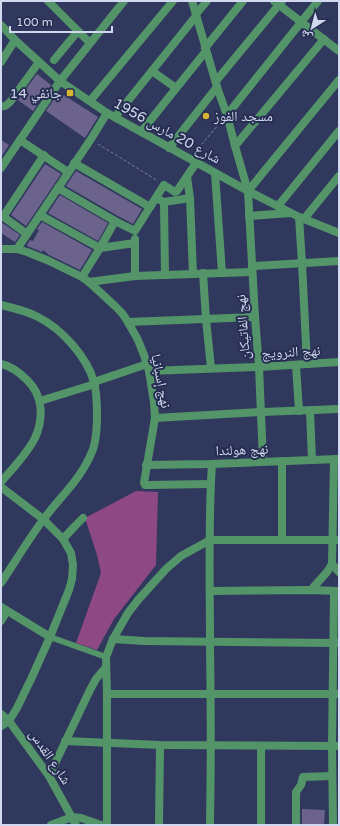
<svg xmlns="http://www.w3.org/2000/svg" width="340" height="826" viewBox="0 0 340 826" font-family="'Varela Round','Noto Naskh Arabic',sans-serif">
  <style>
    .green { fill: #8e4884 }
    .building { fill: #6b638c }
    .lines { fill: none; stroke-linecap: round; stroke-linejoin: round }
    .path { stroke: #7b83a1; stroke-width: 1; stroke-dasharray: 3 2; stroke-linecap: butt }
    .pedestrian { stroke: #539568; stroke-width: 6 }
    .minor { stroke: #539568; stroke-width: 8 }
    .tertiary { stroke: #539568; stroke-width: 8 }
    .poi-dot { fill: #d7b434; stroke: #262e51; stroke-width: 1.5 }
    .labels { text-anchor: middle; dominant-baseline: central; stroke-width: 4; stroke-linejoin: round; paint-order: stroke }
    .poi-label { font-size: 14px; fill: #d1d8ef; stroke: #262e51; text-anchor: end }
    .street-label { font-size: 14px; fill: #d1d8ef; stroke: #262e51 }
  </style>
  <rect width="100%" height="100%" fill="#30385d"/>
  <polygon class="green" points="136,491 158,492 156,565 114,619 97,650 76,643 101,573 97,555 85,518"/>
  <g class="building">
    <polygon points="37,74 51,85 33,111 18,100"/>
    <polygon points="59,92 98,117 85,138 46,111"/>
    <polygon points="1,140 9,145 1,157"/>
    <polygon points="45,164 61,174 26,226 11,215"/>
    <polygon points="76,171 142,209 133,224 118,216 66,186"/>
    <polygon points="60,195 108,223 98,241 48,213"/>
    <polygon points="1,222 20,235 15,242 1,233"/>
    <polygon points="42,222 92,250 80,270 49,255 43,250 42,252 27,246 27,245 30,240 33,241 39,230 37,229"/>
    <polygon points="302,809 325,810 324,825 302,825"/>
  </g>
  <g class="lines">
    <g class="path">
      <polyline points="98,144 158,181"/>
      <polyline points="195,152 220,123"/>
    </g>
    <polyline class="pedestrian" points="50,637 106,657"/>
    <g class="minor">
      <polyline points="48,1 90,43"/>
      <polyline points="274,1 339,51"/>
      <polyline points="196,14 207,1"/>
      <polyline points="205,48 243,1"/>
      <polyline points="54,60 78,31"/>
      <polyline points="1,62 15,40"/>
      <polyline points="152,71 176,88"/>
      <polyline points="216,81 282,1"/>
      <polyline points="90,101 173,1"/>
      <path d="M1 106C5 107 7 105 10 102L39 62"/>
      <polyline points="227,115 318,1"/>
      <polyline points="115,117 196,16"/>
      <polyline points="141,132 206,51"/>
      <polyline points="20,140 68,172"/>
      <polyline points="235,146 324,39"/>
      <polyline points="169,148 217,87"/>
      <polyline points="74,163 150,207 164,185 175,192 177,191 196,163"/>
      <polyline points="1,168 60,81 124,1"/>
      <polyline points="215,173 222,273"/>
      <polyline points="187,177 190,198 193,274"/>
      <polyline points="58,188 115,221 135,231 150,207"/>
      <polyline points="160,200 164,202 190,198"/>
      <polyline points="164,202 165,275"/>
      <polyline points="278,206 339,131"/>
      <polyline points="1,215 27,234"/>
      <polyline points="40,215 100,248 115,221"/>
      <polyline points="249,216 290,213"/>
      <polyline points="3,217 44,155"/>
      <polyline points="299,217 302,263 307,364"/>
      <polyline points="304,219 339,176"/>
      <polyline points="135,239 135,276"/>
      <polyline points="1,249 17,249 27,252 47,260 82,277 89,282 115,306 122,313 128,322 138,340 144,355 149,371 154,402 155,418 144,483 145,485 148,485 210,484"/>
      <polyline points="17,249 91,139 107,113"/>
      <polyline points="252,266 339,261"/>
      <polyline points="203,273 206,319 211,368"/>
      <polyline points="82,277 100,248 135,243"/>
      <polyline points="89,282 135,276 252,272"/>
      <path d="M1 305C14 308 27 311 38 317 62 329 87 357 94 382 97 393 97 405 97 415 97 427 96 444 91 454 80 480 59 498 43 520 28 540 15 562 1 583"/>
      <polyline points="128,322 255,317"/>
      <path d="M1 364C11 366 20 373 27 380 43 395 44 418 35 438 27 454 13 468 1 482"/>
      <polyline points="296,365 299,411"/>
      <polyline points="149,371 259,367 339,362"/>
      <polyline points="94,382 147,364"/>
      <polyline points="40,401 95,384"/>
      <polyline points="310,411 312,460"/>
      <polyline points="155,418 262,412 339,409"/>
      <polyline points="263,461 259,367 255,317 248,191 339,80"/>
      <polyline points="146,465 212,464 339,459"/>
      <polyline points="1,487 43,519 63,539 71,553 73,565 72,579 69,590 50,637 32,677 17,708 9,721 1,726"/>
      <polyline points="63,539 75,526 83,518"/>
      <polyline points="282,540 282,461"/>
      <polyline points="332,564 339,572"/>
      <polyline points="311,590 327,572 332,564 334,459"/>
      <polyline points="210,591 311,590 338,591"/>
      <polyline points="1,607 50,637"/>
      <polyline points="1,621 7,611"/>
      <polyline points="113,639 144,641 339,643"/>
      <polyline points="107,694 339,694"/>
      <polyline points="65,741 160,745 339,746"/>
      <polyline points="261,746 261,825"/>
      <polyline points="49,776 90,690 96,679 106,667"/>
      <polyline points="107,825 107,694 106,657 113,639 128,613 138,600 166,569 181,556 210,540 339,540"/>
      <polyline points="159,825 160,745"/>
      <path d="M210 825C211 764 211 704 210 643 210 583 208 523 212 464"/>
      <polyline points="296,825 296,792 301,785 303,777 332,776"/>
      <polyline points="333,825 332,746 334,591"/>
    </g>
    <g class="tertiary">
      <polyline points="192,1 217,87 227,115 235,146 248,191"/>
      <polyline points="1,25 15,40 60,81 107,113 248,191 299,217 339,233"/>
      <polyline points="1,714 9,721 49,776 76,825"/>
      <polyline points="51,825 72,817 81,818 101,825"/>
    </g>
  </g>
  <g class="poi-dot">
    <rect x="66" y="89" width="8" height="8" rx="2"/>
    <circle cx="206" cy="116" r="4"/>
  </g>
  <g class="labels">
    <g class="poi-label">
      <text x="62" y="93">14 جانفي</text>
      <text x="214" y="116" text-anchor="start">مسجد الفوز</text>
    </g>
    <g class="street-label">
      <text transform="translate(167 131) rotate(29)">شارع 20 مارس 1956</text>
      <text transform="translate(243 327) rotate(-94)">نهج الفاتيكان</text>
      <text transform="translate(291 352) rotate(-3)">نهج النرويج</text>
      <text transform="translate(161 381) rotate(79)">نهج إسبانيا</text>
      <text transform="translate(242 450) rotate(-2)">نهج هولندا</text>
      <text transform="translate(50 757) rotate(56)">شارع القدس</text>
    </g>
  </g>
  <rect width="340" height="826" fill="none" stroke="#d1d8ef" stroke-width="4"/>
  <g transform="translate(312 28) rotate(216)" stroke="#262e51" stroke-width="3" paint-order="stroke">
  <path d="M0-3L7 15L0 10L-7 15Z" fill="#d1d8ef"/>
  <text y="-6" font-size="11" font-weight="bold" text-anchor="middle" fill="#d1d8ef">ش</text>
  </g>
  <path d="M10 26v6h102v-6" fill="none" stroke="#d1d8ef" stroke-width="2"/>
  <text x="16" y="26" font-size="12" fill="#d1d8ef" stroke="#262e51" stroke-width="3" paint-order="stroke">100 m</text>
</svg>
